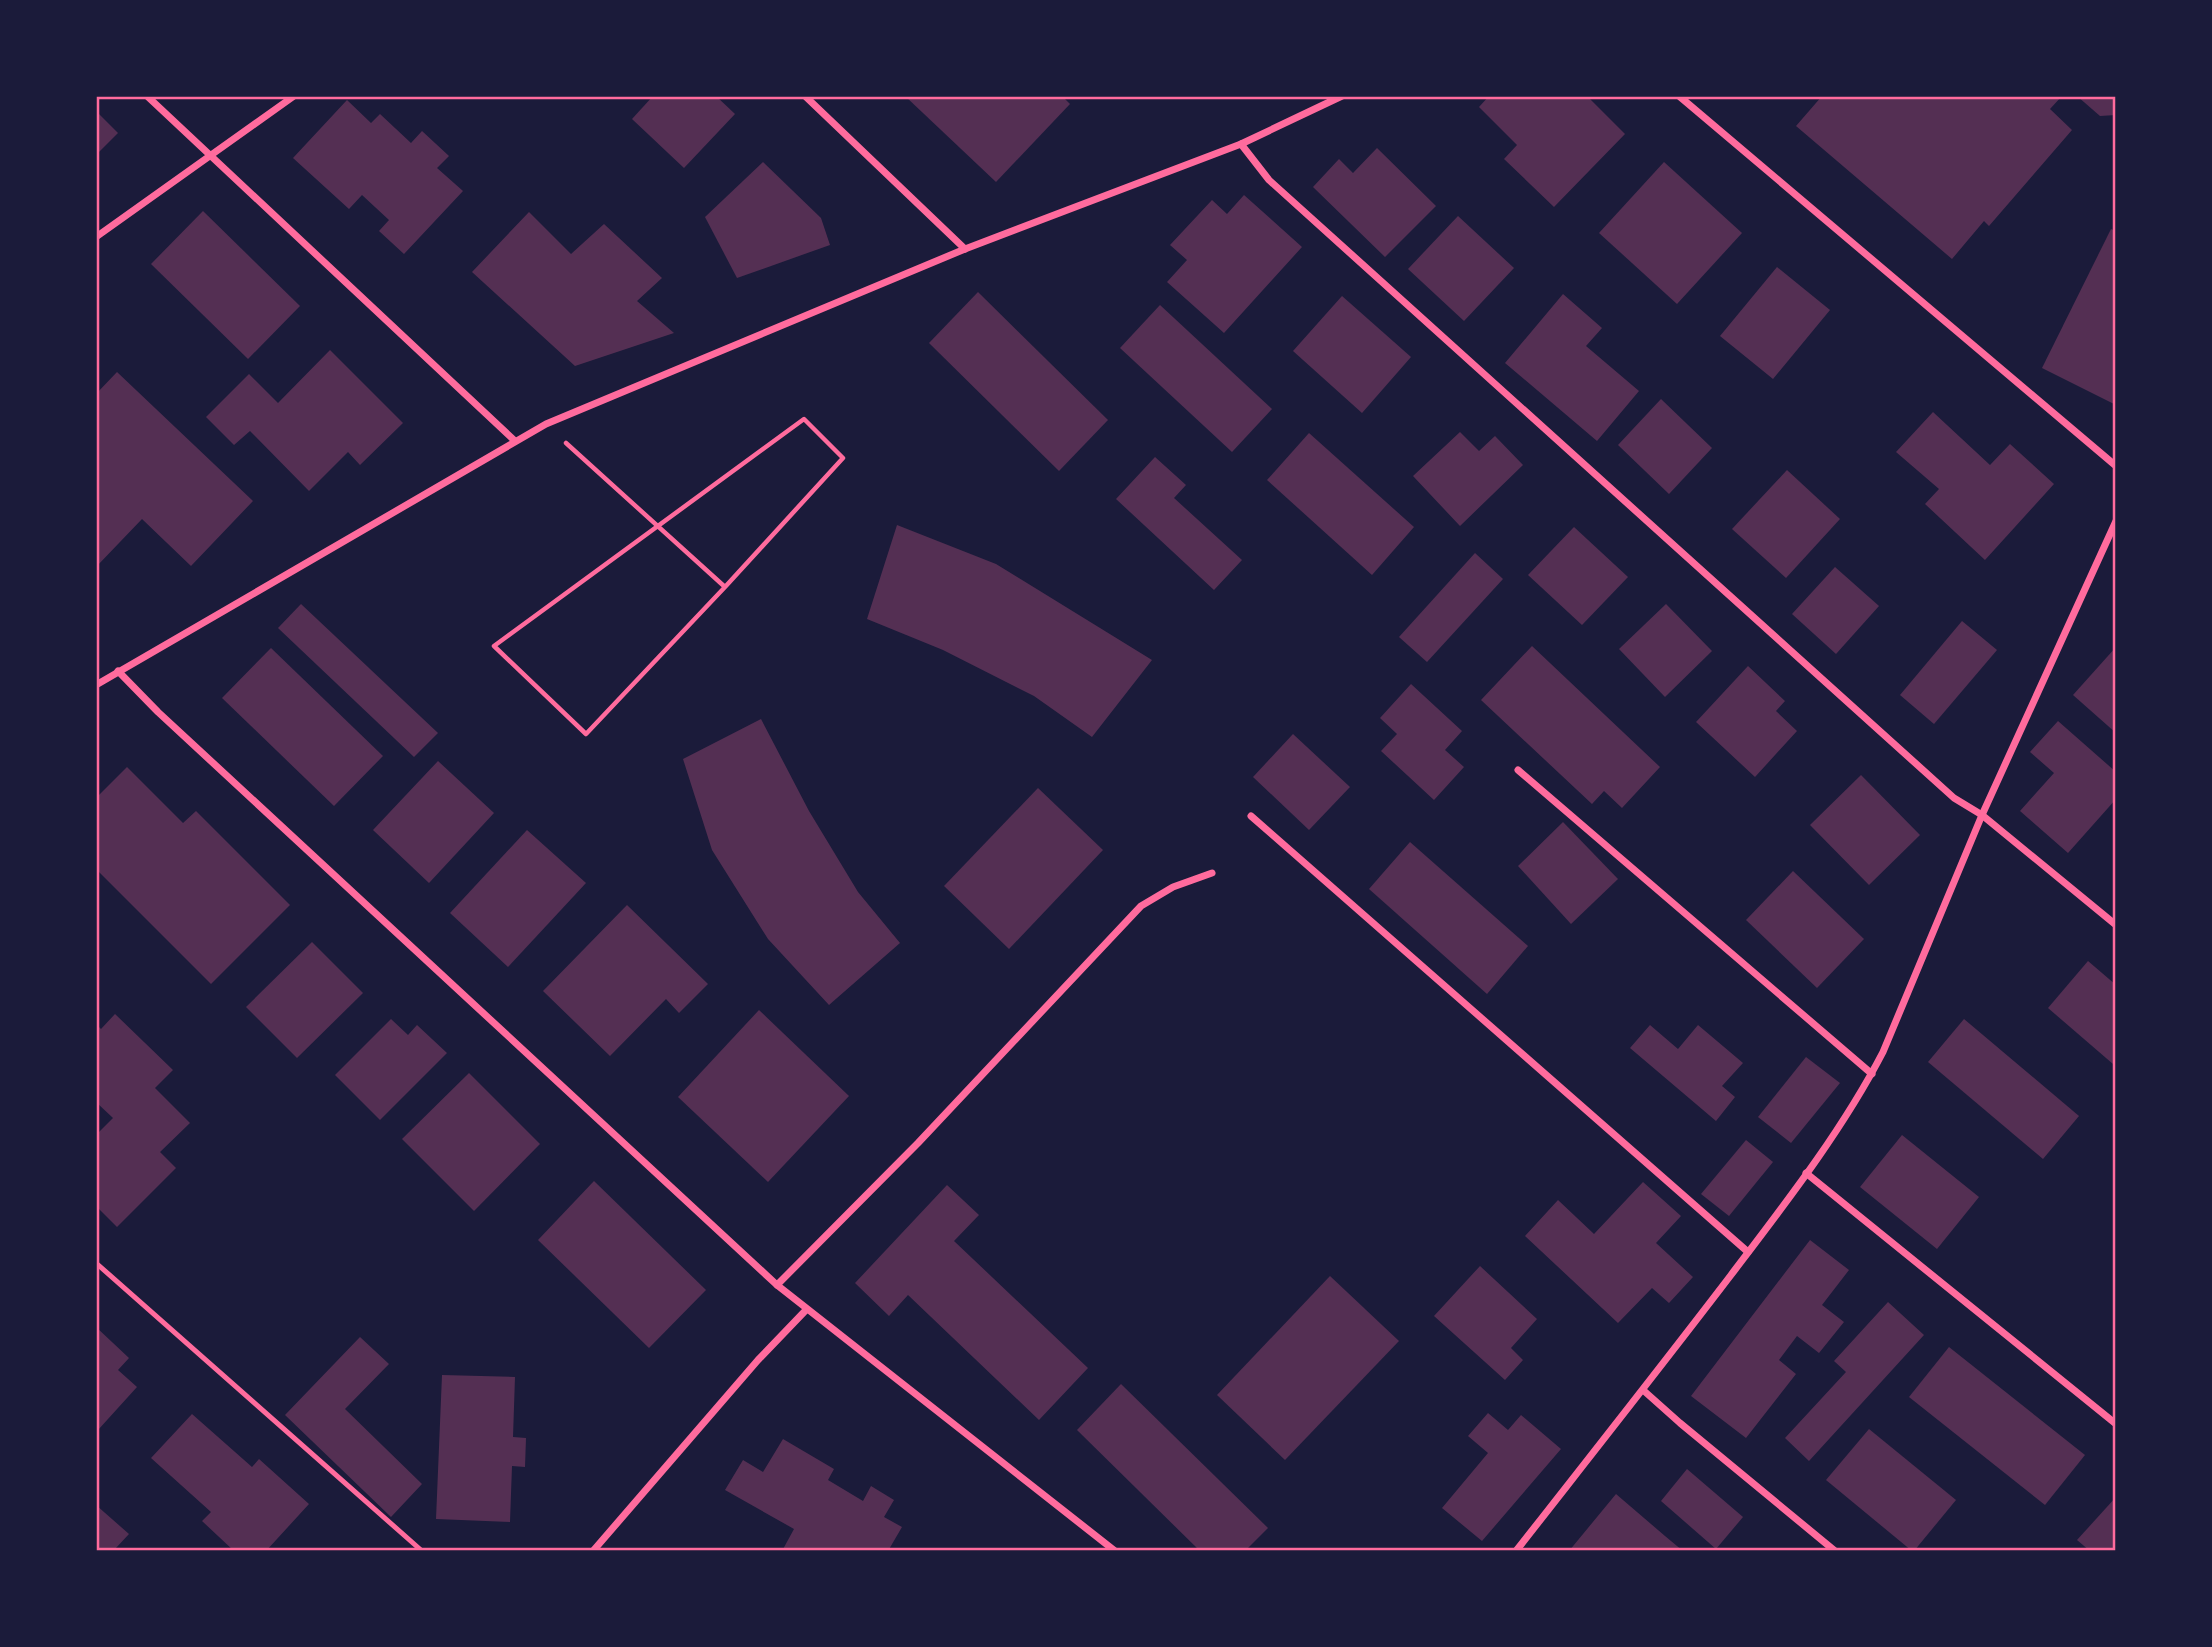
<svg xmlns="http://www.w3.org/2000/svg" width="2212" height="1647" viewBox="0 0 2212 1647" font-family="'Roboto Condensed',sans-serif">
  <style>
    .building { fill: #542f53 }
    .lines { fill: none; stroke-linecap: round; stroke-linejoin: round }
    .path { stroke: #ff6b9d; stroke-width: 4.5 }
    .service { stroke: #ff6b9d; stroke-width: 5 }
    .minor { stroke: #ff6b9d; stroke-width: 7 }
    .neatline { fill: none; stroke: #ff6b9d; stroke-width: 2.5 }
  </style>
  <rect width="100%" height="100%" fill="#1b1b3a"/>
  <g class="building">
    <polygon points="653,96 716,96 735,114 684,168 632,119"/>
    <polygon points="905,96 1062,96 1070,104 996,182"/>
    <polygon points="1489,96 1587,96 1625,134 1554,207 1504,159 1517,145 1479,107"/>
    <polygon points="1822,96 2062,96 2050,109 2072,130 1989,226 1984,221 1952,259 1796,126"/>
    <polygon points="2077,96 2116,96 2116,115 2100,116"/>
    <polygon points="347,100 371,123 380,114 411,143 422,131 449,156 437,168 463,191 404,254 379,231 389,220 362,195 349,209 293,158"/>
    <polygon points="96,111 118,133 96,155"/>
    <polygon points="1377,148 1436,206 1385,257 1313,187 1339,159 1353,173"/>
    <polygon points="763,162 821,218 830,245 737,278 705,217"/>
    <polygon points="1664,162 1742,233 1677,304 1599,233"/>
    <polygon points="1244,195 1302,247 1224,333 1167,282 1187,260 1170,245 1212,200 1227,214"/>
    <polygon points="203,211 300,306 248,359 151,264"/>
    <polygon points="529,212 571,254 604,224 662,278 637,301 674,333 575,366 472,272"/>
    <polygon points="1458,216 1514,268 1464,321 1408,269"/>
    <polygon points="2111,229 2116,231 2116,405 2042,368"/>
    <polygon points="1777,267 1830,310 1773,379 1720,336"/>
    <polygon points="978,292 1108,420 1059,471 929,343"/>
    <polygon points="1563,294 1602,328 1586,346 1639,391 1597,441 1505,363"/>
    <polygon points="1342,296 1411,357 1362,413 1293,351"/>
    <polygon points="1160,305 1272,409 1232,452 1120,348"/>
    <polygon points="330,350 403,423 360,465 348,452 309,491 250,431 234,445 206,417 249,374 278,403"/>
    <polygon points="117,372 253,501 191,566 142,519 96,567 96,394"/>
    <polygon points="1661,399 1712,448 1669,494 1618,445"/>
    <polygon points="1933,412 1990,465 2010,444 2054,484 1985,560 1925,504 1939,489 1896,452"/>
    <polygon points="1460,432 1479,451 1495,436 1523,465 1460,526 1413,476"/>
    <polygon points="1309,433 1414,527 1372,575 1267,480"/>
    <polygon points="1155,457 1186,485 1174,498 1242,560 1214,590 1116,499"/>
    <polygon points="1787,470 1840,519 1786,578 1732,529"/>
    <polygon points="897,525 996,564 1152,660 1092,737 1034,696 943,650 867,619"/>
    <polygon points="1574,527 1628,577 1582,625 1528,575"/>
    <polygon points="1475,553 1503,579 1427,662 1399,637"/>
    <polygon points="1835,567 1879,606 1836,654 1792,614"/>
    <polygon points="301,604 438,733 414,757 278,628"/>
    <polygon points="1666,604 1712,651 1665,697 1619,649"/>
    <polygon points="1962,621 1997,650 1934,724 1900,695"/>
    <polygon points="1532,646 1660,767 1622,808 1604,791 1592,804 1481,700"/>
    <polygon points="2116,647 2116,733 2073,695"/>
    <polygon points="271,648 383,756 334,806 222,698"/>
    <polygon points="1748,666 1785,701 1776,711 1797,731 1755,777 1696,722"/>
    <polygon points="1411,684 1462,731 1445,750 1464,767 1434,800 1381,751 1397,734 1380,718"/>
    <polygon points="761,719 809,811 858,892 900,943 829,1005 768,939 712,850 683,759"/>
    <polygon points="2058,721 2116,772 2116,799 2068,853 2020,811 2054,773 2030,752"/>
    <polygon points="1293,734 1350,787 1309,830 1253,777"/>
    <polygon points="438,761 494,813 429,883 373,830"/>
    <polygon points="127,767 183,823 196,811 290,905 211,984 96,869 96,798"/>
    <polygon points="1861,775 1920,835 1869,885 1810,825"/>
    <polygon points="1038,788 1103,850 1009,949 944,886"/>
    <polygon points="1563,822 1618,879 1571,924 1518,866"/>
    <polygon points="527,830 586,883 508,967 450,913"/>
    <polygon points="1410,842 1528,946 1487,994 1369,889"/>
    <polygon points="1793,871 1864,939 1817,988 1746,920"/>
    <polygon points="627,905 708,984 679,1013 666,999 610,1056 543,991"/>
    <polygon points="312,942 363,993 297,1058 246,1007"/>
    <polygon points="2088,961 2116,985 2116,1060 2113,1064 2048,1008"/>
    <polygon points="759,1010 849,1096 768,1182 678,1097"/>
    <polygon points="115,1014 173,1070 155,1088 190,1123 160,1152 176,1168 117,1227 96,1206 96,1135 113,1118 96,1102 96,1024 101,1029"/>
    <polygon points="391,1019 408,1035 417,1025 447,1053 380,1120 335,1075"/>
    <polygon points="1964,1019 2079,1116 2043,1159 1928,1062"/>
    <polygon points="1650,1025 1678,1049 1698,1025 1743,1063 1722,1086 1735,1097 1716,1121 1630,1048"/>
    <polygon points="1806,1057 1840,1083 1791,1143 1758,1117"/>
    <polygon points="469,1073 540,1144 474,1211 402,1139"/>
    <polygon points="1902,1135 1979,1197 1937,1249 1860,1187"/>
    <polygon points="1746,1140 1773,1162 1729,1216 1701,1194"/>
    <polygon points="594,1181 706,1290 649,1348 538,1240"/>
    <polygon points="1643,1182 1681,1216 1656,1243 1693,1277 1669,1303 1652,1288 1618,1323 1525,1236 1558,1200 1594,1234"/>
    <polygon points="947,1185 979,1215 954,1241 1088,1368 1039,1420 908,1295 889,1316 855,1283"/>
    <polygon points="1810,1240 1849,1270 1822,1305 1844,1322 1819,1353 1797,1336 1779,1360 1796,1374 1746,1438 1691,1396"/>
    <polygon points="1480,1266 1537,1319 1511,1348 1523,1360 1505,1380 1434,1316"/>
    <polygon points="1330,1276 1399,1341 1285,1460 1217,1395"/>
    <polygon points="1888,1302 1924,1335 1809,1461 1785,1438 1846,1372 1834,1361"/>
    <polygon points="96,1327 129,1358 118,1370 137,1387 98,1430"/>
    <polygon points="360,1337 389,1364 345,1409 422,1484 391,1517 285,1415"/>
    <polygon points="1949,1347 2085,1455 2045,1505 1909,1397"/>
    <polygon points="442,1375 515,1377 513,1437 526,1438 525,1467 512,1466 510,1522 436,1519"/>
    <polygon points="1121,1384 1268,1528 1245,1551 1200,1551 1077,1430"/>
    <polygon points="1488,1413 1508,1430 1521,1415 1561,1449 1482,1541 1442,1508 1488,1453 1468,1436"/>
    <polygon points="192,1414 252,1467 259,1459 309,1504 266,1551 234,1551 202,1521 211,1512 151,1458"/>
    <polygon points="1869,1429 1956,1500 1914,1551 1912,1551 1826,1480"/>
    <polygon points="783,1439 834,1469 828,1480 863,1501 871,1486 894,1500 884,1517 902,1527 888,1551 782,1551 794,1529 725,1490 743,1460 763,1472"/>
    <polygon points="1687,1469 1743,1517 1716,1549 1661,1501"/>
    <polygon points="1616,1494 1665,1536 1683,1551 1569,1551"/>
    <polygon points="2116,1497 2116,1551 2090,1551 2077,1540"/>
    <polygon points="96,1505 129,1534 115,1549 117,1551 96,1551"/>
  </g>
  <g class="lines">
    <polyline class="path" points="566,443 725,587 843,458 804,419 494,646 586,734 725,587"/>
    <polyline class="service" points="96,1263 422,1551"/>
    <g class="minor">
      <polyline points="147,96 515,441"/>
      <polyline points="805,96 965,249"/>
      <polyline points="1679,96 2116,466"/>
      <polyline points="1241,144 1269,180 1954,798 1982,815 2116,925"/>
      <polyline points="96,237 294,96"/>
      <polyline points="118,671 158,712 777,1285 1115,1551"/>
      <polyline points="96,685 546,424 965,249 1241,144 1342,96"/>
      <polyline points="1518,770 1872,1074"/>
      <polyline points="1251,816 1748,1252"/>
      <polyline points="1806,1173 2116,1424"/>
      <polyline points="777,1285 918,1143 1141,906 1173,887 1212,873"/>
      <polyline points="1643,1390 1680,1423 1835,1551"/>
      <polyline points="593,1551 758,1360 806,1310"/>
      <path d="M1516 1551C1588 1459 1660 1368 1731 1275 1785 1204 1842 1131 1883 1052L1982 815 2116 521"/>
    </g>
  </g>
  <rect width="2212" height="1647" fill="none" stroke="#1b1b3a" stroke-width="196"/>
  <rect x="98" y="98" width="2016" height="1451" class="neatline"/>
</svg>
